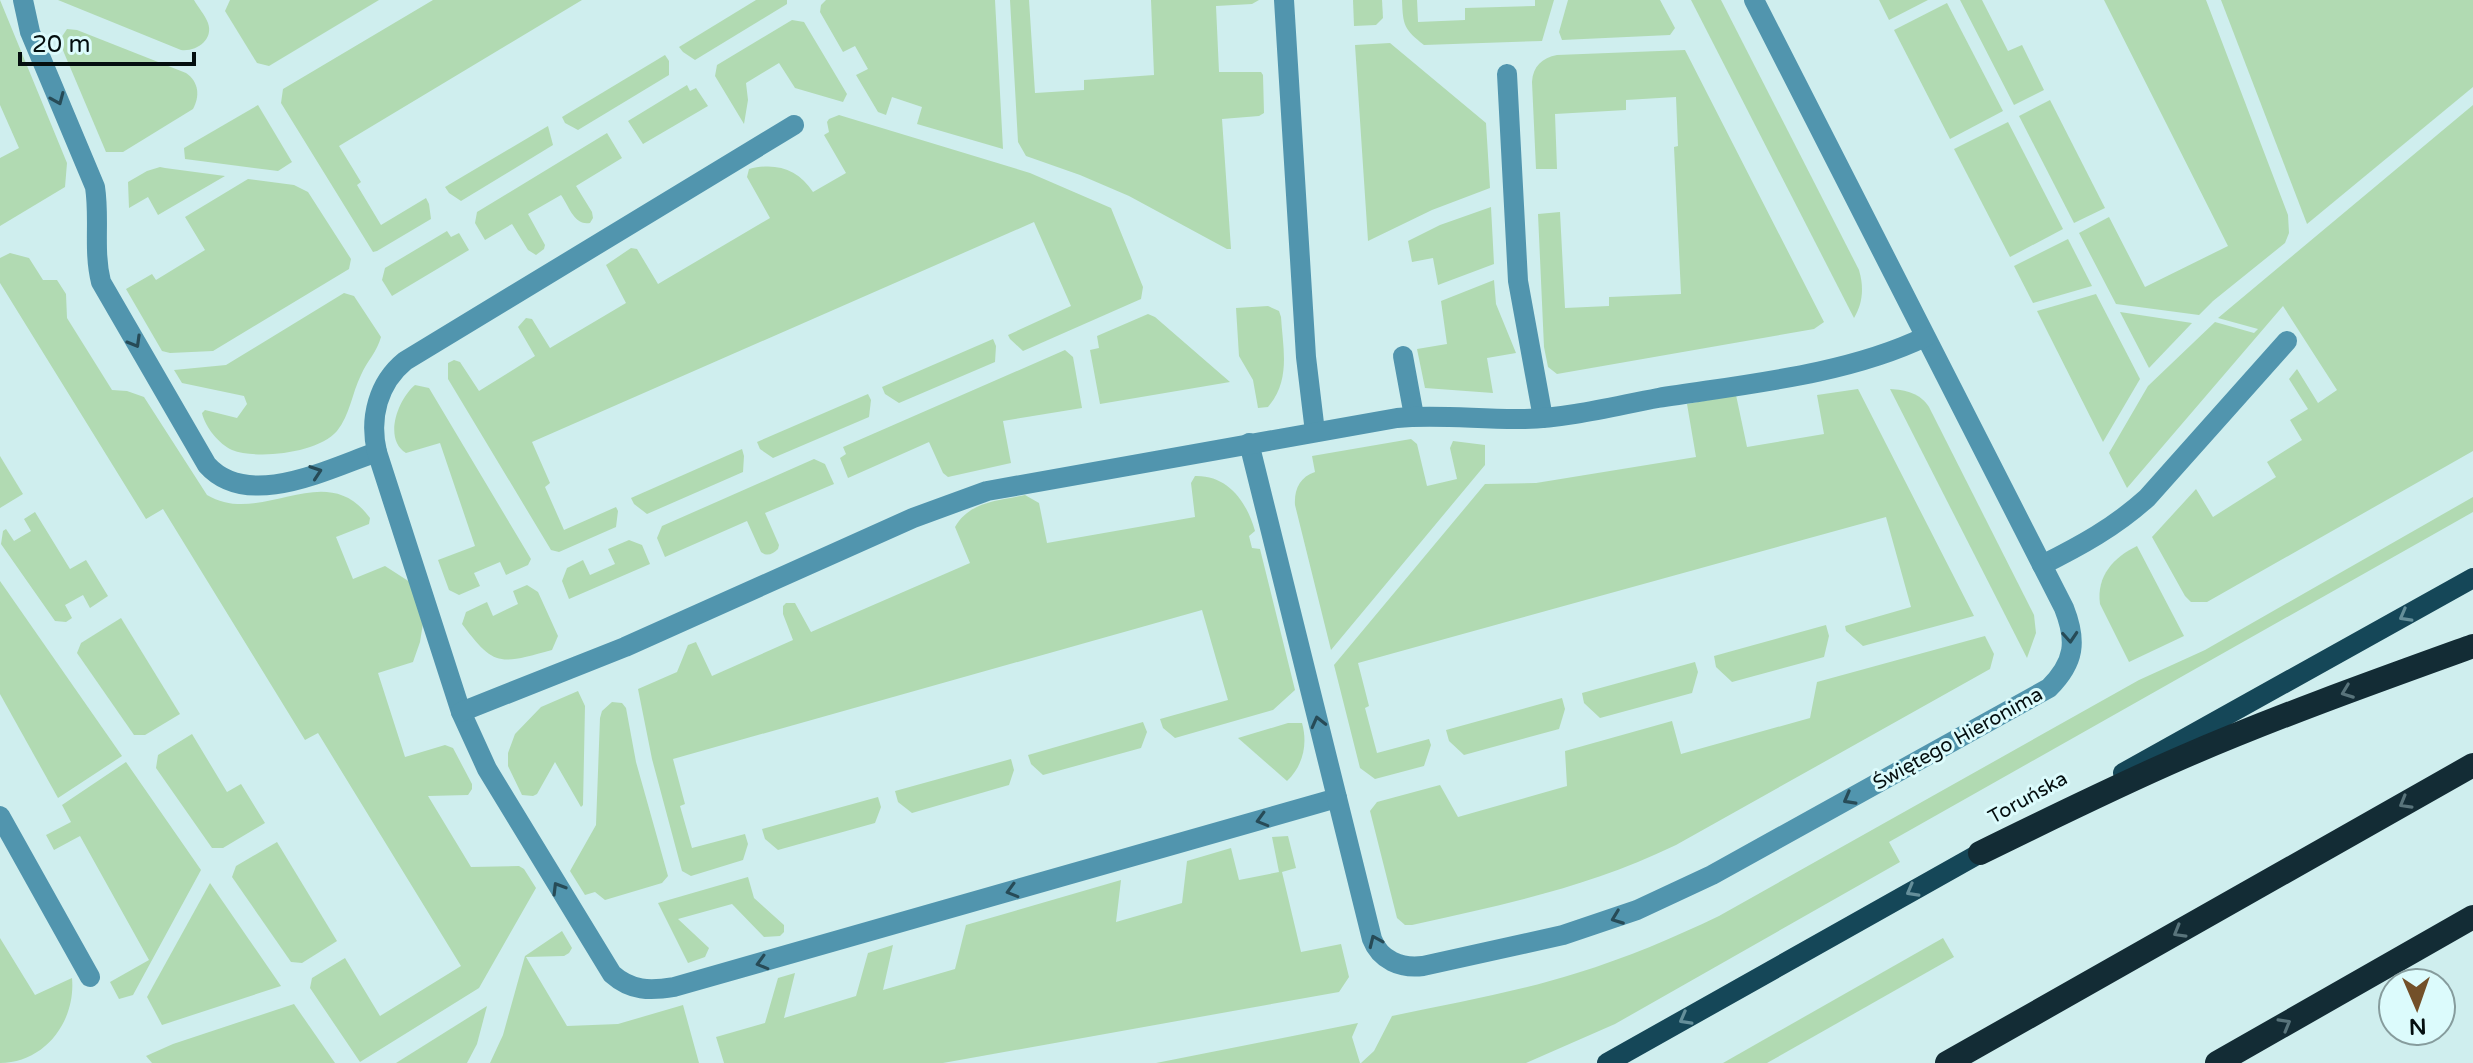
<svg xmlns="http://www.w3.org/2000/svg" width="2473" height="1063" viewBox="0 0 2473 1063" font-family="'Varela Round',sans-serif">
  <style>
    .green { fill: #b1dab2 }
    .lines { fill: none; stroke-linecap: round; stroke-linejoin: round }
    .service { stroke: #5195ae; stroke-width: 20 }
    .minor { stroke: #5195ae; stroke-width: 20 }
    .primary { stroke: #154758; stroke-width: 20 }
    .motorway { stroke: #132c35; stroke-width: 24 }
    .oneway { stroke: #274b57 }
    .oneway2 { stroke: #658f9a }
    .oneway3 { stroke: #59747b }
    .labels { text-anchor: middle; dominant-baseline: central; stroke-width: 6; stroke-linejoin: round; paint-order: stroke }
    .street-label { font-size: 20px; fill: #040e0f; stroke: #dcfbfc }
  </style>
  <rect width="100%" height="100%" fill="#cfeeee"/>
  <g class="green">
    <polygon points="0,0 67,163 65,187 0,226 0,158 19,148 0,105"/>
    <path d="M58 0H194C198 7 205 15 208 23 214 40 196 52 181 50Z"/>
    <polygon points="230,0 379,0 269,66 257,63 225,11"/>
    <polygon points="433,0 582,0 339,146 361,182 357,185 381,225 426,198 429,204 431,219 377,251 373,252 281,103 283,89"/>
    <polygon points="756,0 787,0 787,4 695,60 683,52 679,47"/>
    <polygon points="826,0 995,0 1003,149 917,124 922,107 892,97 886,115 878,112 856,75 868,69 855,46 843,52 820,12 821,5"/>
    <polygon points="1010,0 1029,0 1035,93 1084,90 1084,80 1154,75 1151,0 1259,0 1252,4 1216,6 1219,72 1261,72 1263,75 1264,113 1259,116 1222,119 1231,249 1227,249 1129,196 1080,175 1026,156 1018,142"/>
    <polygon points="1353,0 1382,0 1383,18 1376,25 1354,26"/>
    <path d="M1402 0H1417L1418 22 1465 20V8L1535 6V0H1554L1542 41 1424 45C1404 29 1403 26 1402 0Z"/>
    <polygon points="1568,0 1660,0 1675,28 1670,35 1562,40 1559,32"/>
    <path d="M1691 0H1721L1859 270C1864 287 1863 303 1854 318Z"/>
    <polygon points="1879,0 1928,0 1889,20"/>
    <polygon points="1960,0 1982,0 2008,51 2022,45 2044,90 2014,105"/>
    <polygon points="2104,0 2206,0 2288,215 2289,233 2285,243 2213,301 2199,315 2116,304 2079,233 2109,217 2145,287 2228,246"/>
    <polygon points="2221,0 2473,0 2473,87 2307,224"/>
    <polygon points="1947,3 2003,111 1950,139 1894,30"/>
    <polygon points="792,20 804,22 847,94 843,102 795,88 779,63 746,83 748,100 744,124 715,76 717,65"/>
    <path d="M67 29 77 30 186 73C199 82 200 96 193 109L123 152H106L59 41Z"/>
    <polygon points="1390,43 1486,123 1490,188 1432,210 1368,241 1355,45"/>
    <path d="M1685 50 1824 322 1814 329 1557 374 1548 367 1544 347 1538 214 1560 212 1565 308 1609 306V297L1681 294 1674 147 1678 146 1676 97 1626 100V110L1555 114 1557 169H1536L1532 82C1533 66 1542 58 1557 55Z"/>
    <polygon points="665,55 669,61 669,75 578,130 565,123 562,117"/>
    <polygon points="687,85 690,91 696,88 708,106 643,144 628,121"/>
    <polygon points="2050,100 2105,208 2074,223 2019,116"/>
    <polygon points="258,105 292,162 278,171 185,159 184,148"/>
    <polygon points="2473,105 2473,451 2207,602 2191,602 2185,596 2152,537 2196,489 2213,517 2276,477 2267,462 2302,440 2290,420 2308,409 2289,379 2297,369 2318,403 2337,390 2283,306 2127,488 2109,453 2148,386 2215,322 2254,333 2258,329 2218,318"/>
    <path d="M839 115 1030 173 1111 208 1143 287 1141 299 1023 351 1010 339 1008 335 1071 306 1034 222 532 442 550 483 545 487 564 530 616 507 618 511 616 527 559 552 551 550 448 379V363L454 360 460 362 479 391 535 356 518 327 526 318 532 319 550 348 626 303 606 265 631 248 637 249 658 284 770 218 747 177 749 169C776 162 798 169 813 192L846 173 824 135 829 132 827 122 829 119Z"/>
    <polygon points="2008,122 2063,229 2010,257 1954,149"/>
    <polygon points="548,126 553,145 461,201 449,193 445,187"/>
    <path d="M607 133 622 158 576 186 592 212 593 218 590 223C574 226 569 206 561 195L528 214 545 245 544 249 536 255 528 250 512 224 485 240 475 223 477 212Z"/>
    <polygon points="160,167 165,168 225,176 158,215 148,197 129,208 128,182 147,171"/>
    <polygon points="248,179 294,185 308,192 351,259 349,269 213,351 170,353 162,351 126,289 152,274 156,280 205,250 185,217"/>
    <polygon points="1491,207 1494,264 1438,285 1433,258 1412,262 1408,241 1440,225"/>
    <polygon points="447,231 451,237 459,233 469,250 392,296 382,280 385,268"/>
    <polygon points="2068,239 2092,286 2033,303 2014,266"/>
    <path d="M10 253 29 258 43 280H57L66 294 67 318 112 390 127 391 144 397 207 495C262 528 325 456 370 518L369 524 336 537 353 579 385 566 413 584 424 617 420 642 413 662 378 673 405 757 445 745 453 748 472 784V789L468 795 428 796 471 867 519 866 524 869 536 888 479 988 360 1062 310 988 312 978 345 958 380 1016 461 966 318 733 305 740 163 509 146 519 0 283V258Z"/>
    <polygon points="1494,280 1496,304 1516,353 1487,358 1493,393 1425,388 1417,349 1447,344 1441,301"/>
    <path d="M344 293 354 296 381 337C377 352 367 361 361 375 352 393 350 415 337 431 318 453 258 460 232 450 219 444 205 427 202 413L205 410 237 418 247 404 244 396 182 383 174 370 226 365Z"/>
    <polygon points="2096,294 2140,379 2103,442 2037,311"/>
    <path d="M1268 306 1279 311 1281 317C1283 349 1291 380 1268 407L1258 408 1253 380 1239 356 1236 308Z"/>
    <polygon points="2120,312 2192,323 2149,368"/>
    <polygon points="1148,314 1155,317 1230,382 1100,404 1090,350 1099,348 1097,336"/>
    <polygon points="993,339 996,346 995,362 899,403 885,394 882,387"/>
    <polygon points="1065,350 1073,357 1082,408 1003,421 1011,463 948,477 943,473 929,442 848,478 840,458 846,454 843,447"/>
    <path d="M415 385 429 388 531 559 528 565 506 575 500 562 474 573 480 586 459 595 449 590 438 560 475 546 440 443 406 453C383 439 398 399 415 385Z"/>
    <polygon points="1858,389 1974,616 1863,646 1846,631 1845,626 1911,607 1886,517 1358,663 1369,706 1365,708 1377,753 1429,739 1431,745 1424,766 1375,779 1360,768 1334,665 1485,484 1536,483 1696,457 1687,404 1736,395 1747,447 1824,434 1817,395"/>
    <path d="M1890 389C1906 390 1920 393 1929 407L2034 615 2036 633 2027 658Z"/>
    <polygon points="868,394 871,400 869,417 773,458 760,449 757,442"/>
    <path d="M1411 439 1417 444 1427 486 1457 479 1450 448 1453 441 1485 445V465L1331 650 1295 505C1294 489 1300 477 1315 472L1312 456Z"/>
    <polygon points="742,449 744,456 743,472 647,514 634,504 631,498"/>
    <polygon points="0,456 23,494 0,508"/>
    <path d="M814 459 825 464 834 484 765 513 779 545 778 549C773 554 767 557 761 552L747 521 665 557 657 538 662 526Z"/>
    <path d="M1195 476C1228 475 1247 502 1255 531L1249 536 1252 548 1260 549 1295 690 1273 710 1175 738 1163 728 1160 719 1228 700 1202 610 673 759 685 804 680 806 692 848 745 834 748 844 743 860 691 876 682 871 652 759 638 689 677 672 688 645 696 642 712 676 793 640 783 614V606L786 603H795L811 632 970 563 955 527C970 501 998 501 1025 495L1039 503 1047 543 1195 517 1191 483Z"/>
    <path d="M2473 497V512L1889 842 1900 862 1615 1024 1526 1063H1361L1374 1051 1392 1016C1454 1003 1517 992 1577 973 1626 958 1673 938 1719 916L2139 680 2205 650Z"/>
    <polygon points="35,512 70,569 86,560 108,596 90,608 83,595 65,605 72,618 66,622 55,621 1,544 3,531 6,529 14,541 31,531 24,519"/>
    <polygon points="629,540 642,545 650,564 569,599 562,581 567,568 583,560 590,575 615,564 608,549"/>
    <path d="M2137 546 2184 636 2129 662 2100 604C2096 576 2114 557 2137 546Z"/>
    <polygon points="0,581 122,756 58,798 0,694"/>
    <path d="M527 585 538 592 558 636 552 650C500 664 495 668 462 624L466 612 487 602 493 616 518 604 513 591Z"/>
    <polygon points="121,618 180,714 145,735 134,735 77,653 81,643"/>
    <polygon points="1826,625 1829,636 1824,657 1732,682 1716,667 1714,656"/>
    <path d="M1985 636 1994 654 1990 669 1676 845C1589 887 1506 904 1412 925H1405L1397 918 1370 811 1377 802 1440 785 1458 817 1567 786 1565 751 1672 721 1681 754 1810 718 1817 682Z"/>
    <polygon points="1695,662 1698,672 1692,693 1600,718 1584,703 1582,693"/>
    <polygon points="578,691 585,706 583,805 581,807 555,762 537,794 533,796 522,795 508,766 508,753 515,734 541,707"/>
    <polygon points="1562,698 1565,709 1559,729 1464,755 1449,741 1446,730"/>
    <polygon points="612,702 622,703 626,708 636,762 668,876 662,883 605,900 595,892 585,895 570,871 596,825 600,718 602,711"/>
    <polygon points="1143,722 1147,732 1141,748 1043,775 1031,764 1028,755"/>
    <path d="M1288 723H1302C1308 744 1303 766 1287 781L1238 738Z"/>
    <polygon points="192,734 227,792 241,784 265,823 223,848 212,848 156,768 158,755"/>
    <polygon points="1011,759 1014,770 1009,785 912,813 898,802 895,791"/>
    <polygon points="126,762 201,870 133,995 119,999 110,982 149,960 80,836 54,850 46,835 71,822 62,805"/>
    <polygon points="878,797 881,807 875,823 778,850 765,839 762,829"/>
    <polygon points="1288,836 1296,868 1282,872 1301,952 1341,944 1349,977 1339,992 943,1063 724,1063 716,1037 765,1023 778,978 795,973 784,1018 856,996 868,953 893,945 883,990 955,969 966,925 1121,880 1116,922 1182,903 1187,861 1231,848 1239,880 1279,872 1272,837"/>
    <polygon points="277,842 337,941 302,963 291,962 232,877 236,866"/>
    <polygon points="748,877 754,898 784,925 784,932 780,936 764,937 732,904 678,919 709,948 705,957 688,963 658,903"/>
    <polygon points="210,883 281,986 162,1025 147,997"/>
    <polygon points="562,931 572,948 569,953 564,956 526,957 567,1026 618,1024 683,1005 699,1063 490,1063 503,1035 525,956"/>
    <path d="M0 938 35 995 72 978C76 1022 44 1063 0 1063Z"/>
    <polygon points="1943,938 1954,957 1767,1063 1723,1063"/>
    <polygon points="294,1004 335,1063 152,1063 146,1056 173,1044"/>
    <polygon points="487,1006 477,1044 467,1063 396,1063"/>
    <polygon points="1358,1023 1352,1037 1360,1063 1156,1063"/>
  </g>
  <g class="lines">
    <path class="service" d="M2042 565C2080 546 2115 527 2147 498L2287 341"/>
    <g class="minor">
      <path d="M23 0 30 32 95 187C100 219 93 250 101 282L207 465C248 511 330 468 377 452"/>
      <polyline points="1284,0 1306,357 1315,432"/>
      <polyline points="1507,74 1518,281 1543,418"/>
      <path d="M794 125 405 361C378 383 369 418 377 452L461 712 487 769 612 974C631 991 650 991 674 987L1337 798"/>
      <polyline points="1403,356 1414,416"/>
      <path d="M1249 443 1372 939C1380 960 1401 969 1423 966L1563 935 1637 910 1712 875 2049 688C2075 662 2077 641 2064 608L1754 0"/>
      <path d="M461 712 625 647 913 518 987 491 1397 418C1440 414 1481 420 1525 419 1569 418 1615 406 1658 398 1745 384 1846 375 1925 337"/>
      <polyline points="0,816 90,977"/>
    </g>
    <g class="primary">
      <polyline points="2123,773 2473,578"/>
      <polyline points="1607,1063 1991,847"/>
    </g>
    <g class="motorway">
      <path d="M1980 853C2047 820 2114 787 2183 757 2278 716 2376 681 2473 646"/>
      <polyline points="1947,1063 2473,765"/>
      <polyline points="2217,1063 2473,917"/>
    </g>
  </g>
  <defs><path id="oneway-chevron" d="M-2-3.5L2.5 0L-2 3.5" fill="none" stroke-width="1.6" stroke-linecap="round" stroke-linejoin="round" transform="scale(2)"/></defs>
  <g class="oneway">
    <use href="#oneway-chevron" transform="translate(58 99) rotate(67)"/>
    <use href="#oneway-chevron" transform="translate(135 342) rotate(60)"/>
    <use href="#oneway-chevron" transform="translate(316 472) rotate(-19)"/>
    <use href="#oneway-chevron" transform="translate(2070 637) rotate(86)"/>
    <use href="#oneway-chevron" transform="translate(1318 722) rotate(-104)"/>
    <use href="#oneway-chevron" transform="translate(1849 799) rotate(151)"/>
    <use href="#oneway-chevron" transform="translate(1262 820) rotate(164)"/>
    <use href="#oneway-chevron" transform="translate(558 888) rotate(-121)"/>
    <use href="#oneway-chevron" transform="translate(1012 891) rotate(164)"/>
    <use href="#oneway-chevron" transform="translate(1617 918) rotate(159)"/>
    <use href="#oneway-chevron" transform="translate(1375 941) rotate(-114)"/>
    <use href="#oneway-chevron" transform="translate(762 963) rotate(164)"/>
  </g>
  <g class="oneway2">
    <use href="#oneway-chevron" transform="translate(2405 616) rotate(151)"/>
    <use href="#oneway-chevron" transform="translate(1912 891) rotate(151)"/>
    <use href="#oneway-chevron" transform="translate(1685 1019) rotate(151)"/>
  </g>
  <g class="oneway3">
    <use href="#oneway-chevron" transform="translate(2347 692) rotate(159)"/>
    <use href="#oneway-chevron" transform="translate(2405 803) rotate(150)"/>
    <use href="#oneway-chevron" transform="translate(2179 932) rotate(150)"/>
    <use href="#oneway-chevron" transform="translate(2285 1024) rotate(-30)"/>
  </g>
  <g class="labels">
    <g class="street-label">
      <text transform="translate(1958 739) rotate(-29)">Świętego Hieronima</text>
      <text transform="translate(2028 798) rotate(-29)">Toruńska</text>
    </g>
  </g>
  <g transform="translate(2417 1007) rotate(178)"><circle r="38" fill="#dcfbfc" stroke="#869c9d" stroke-width="2"/>
  <path d="M0-6L14 30L0 20L-14 30Z" fill="#735029"/>
  <text y="-12" font-size="22" font-weight="bold" text-anchor="middle" fill="#040e0f">N</text>
  </g>
  <path d="M20 52v12h174v-12" fill="none" stroke="#040e0f" stroke-width="4"/>
  <text x="32" y="52" font-size="24" fill="#040e0f" stroke="#dcfbfc" stroke-width="6" paint-order="stroke">20 m</text>
</svg>
